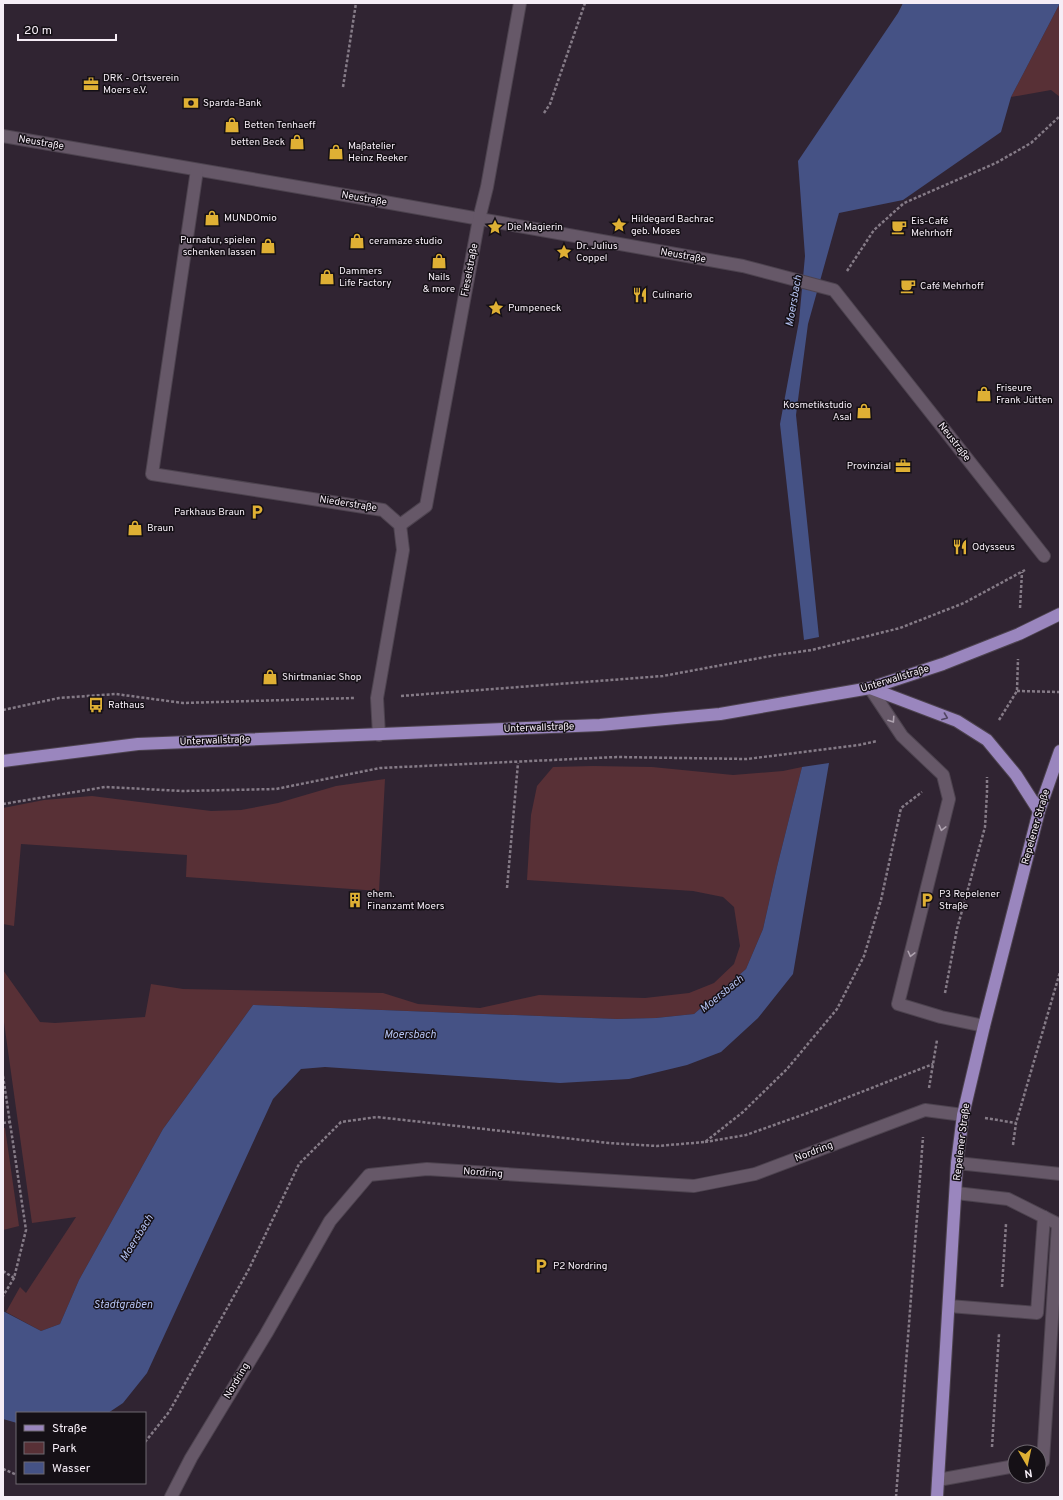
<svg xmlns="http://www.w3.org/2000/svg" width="1063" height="1500" viewBox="0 0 1063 1500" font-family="Overpass,sans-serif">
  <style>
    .green { fill: #583036 }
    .water { fill: #455285 }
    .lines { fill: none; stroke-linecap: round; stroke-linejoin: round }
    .minor-casing { stroke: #4d434f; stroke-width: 14 }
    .major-casing { stroke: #4d434f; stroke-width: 14 }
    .path { stroke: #857b87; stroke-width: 2.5; stroke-dasharray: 3 2; stroke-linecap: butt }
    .minor { stroke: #665868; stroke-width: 12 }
    .major { stroke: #9a86be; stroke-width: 12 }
    .oneway { stroke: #514562 }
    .oneway2 { stroke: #aea2af }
    .labels { text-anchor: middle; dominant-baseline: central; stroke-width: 3; stroke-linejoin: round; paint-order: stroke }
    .poi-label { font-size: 10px; fill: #f5edf6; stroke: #151016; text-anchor: start }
    .street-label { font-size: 10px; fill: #f5edf6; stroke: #151016 }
    .water-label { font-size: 11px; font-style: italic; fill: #b5c3f3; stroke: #151016 }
  </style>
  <rect width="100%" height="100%" fill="#302432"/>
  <g class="green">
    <polygon points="1060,3 1060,97 1051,90 1011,97"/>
    <polygon points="593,766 652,767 733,775 783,771 802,767 777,867 763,929 746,969 694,1014 656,1018 617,1019 253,1005 163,1129 79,1280 60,1324 41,1331 6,1312 20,1287 26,1293 76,1217 32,1223 3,1015 3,970 40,1022 55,1023 145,1017 151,984 183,989 383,993 418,1004 480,1008 539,995 645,998 689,993 714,983 734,964 740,946 734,907 723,897 693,891 527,880 531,815 537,786 553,767"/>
    <polygon points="385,779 379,891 186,877 187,855 21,844 14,926 3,924 3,808 44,800 92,796 211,811 241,810 278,803 336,786"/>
    <polygon points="3,1128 5,1128 19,1226 3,1230"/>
  </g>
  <g class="water">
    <polygon points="903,3 1060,3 1011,97 1001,132 903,200 839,213 808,324 796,415 819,637 804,640 780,424 799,321 805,256 798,161 898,13"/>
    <polygon points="829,763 793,974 758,1018 721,1052 687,1065 629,1079 560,1083 325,1067 301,1069 273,1099 147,1373 123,1403 108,1413 17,1413 17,1423 3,1419 3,1311 41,1331 60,1324 79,1280 163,1129 253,1005 617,1019 656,1018 694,1014 746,969 763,929 777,867 802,767"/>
  </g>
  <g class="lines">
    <g class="minor-casing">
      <g id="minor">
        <polyline points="3,136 362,198 743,266 834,290 1044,556"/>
        <polyline points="197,170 152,474 383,510 400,525 403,550 377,698 379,735"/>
        <polyline points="400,525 426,506 479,219 487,187 520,3"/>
        <polyline points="870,688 902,736 943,775 949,799 898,1004 941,1017 984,1026"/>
        <polyline points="957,1163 1060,1174"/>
        <polyline points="956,1193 1008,1199 1058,1224 1043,1461 1039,1462"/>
        <polyline points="949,1306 1037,1313 1044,1217"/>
        <polyline points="938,1480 1015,1466"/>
        <polyline points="171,1497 191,1458 266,1334 330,1221 369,1175 427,1169 694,1186 755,1174 925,1110 963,1115"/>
      </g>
    </g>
    <g class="major-casing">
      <g id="major">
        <polyline points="870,688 957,721 987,740 1016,775 1039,811"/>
        <polyline points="3,761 138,744 600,725 720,714 870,688 943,664 1019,634 1060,614"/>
        <polyline points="937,1497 957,1163 963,1115 984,1026 1039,811 1060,751"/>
      </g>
    </g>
    <g class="path">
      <polyline points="343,87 356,3"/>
      <polyline points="544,113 550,104 585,3"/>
      <polyline points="847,271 874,230 904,203 996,163 1031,143 1060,116"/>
      <polyline points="1020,608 1022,572"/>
      <polyline points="1017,691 1060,692"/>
      <polyline points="401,696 663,676 776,655 812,650 900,628 964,603 1025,570"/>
      <polyline points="3,710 59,698 116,694 183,703 354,698"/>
      <polyline points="999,720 1017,691 1018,659"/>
      <polyline points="3,804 105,787 183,791 276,789 380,768 617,757 747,759 859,745 877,741"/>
      <polyline points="507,888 518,763"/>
      <polyline points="945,993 957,929 985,827 987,792 987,777"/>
      <polyline points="3,1076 26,1230 14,1278 3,1296"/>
      <polyline points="929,1088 937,1040"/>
      <polyline points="985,1118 1016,1123"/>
      <polyline points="3,1123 10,1122"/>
      <polyline points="705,1142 746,1135 805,1114 933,1064"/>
      <polyline points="1013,1145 1016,1123 1060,972"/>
      <polyline points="3,1271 14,1278"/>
      <polyline points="1002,1287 1006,1224"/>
      <polyline points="145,1442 169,1412 249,1269 299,1164 341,1122 377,1117 609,1143 657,1146 705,1142 743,1112 787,1069 837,1009 864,956 881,900 901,808 922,792"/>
      <polyline points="992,1447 999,1334"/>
      <polyline points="3,1469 17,1475"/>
      <polyline points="896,1497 923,1137"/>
    </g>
    <use href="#minor" class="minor"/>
    <use href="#major" class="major"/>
  </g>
  <defs><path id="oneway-chevron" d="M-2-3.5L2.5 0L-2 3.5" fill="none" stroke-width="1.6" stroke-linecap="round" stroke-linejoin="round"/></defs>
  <use class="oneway" href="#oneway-chevron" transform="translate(945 717) rotate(21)"/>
  <g class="oneway2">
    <use href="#oneway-chevron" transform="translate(892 720) rotate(56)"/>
    <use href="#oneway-chevron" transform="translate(942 828) rotate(104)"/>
    <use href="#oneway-chevron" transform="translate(911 954) rotate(104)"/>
  </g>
  <defs>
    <g id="office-bare" transform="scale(1.2)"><path d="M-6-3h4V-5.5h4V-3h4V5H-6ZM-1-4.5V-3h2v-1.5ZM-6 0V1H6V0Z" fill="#dfb034" stroke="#151016" stroke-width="2.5" paint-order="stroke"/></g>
    <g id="bank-bare" transform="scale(1.2)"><path d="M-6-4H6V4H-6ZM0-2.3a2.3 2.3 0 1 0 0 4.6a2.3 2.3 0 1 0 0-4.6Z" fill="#dfb034" stroke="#151016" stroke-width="2.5" paint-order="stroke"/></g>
    <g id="shop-bare" transform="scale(1.2)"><path d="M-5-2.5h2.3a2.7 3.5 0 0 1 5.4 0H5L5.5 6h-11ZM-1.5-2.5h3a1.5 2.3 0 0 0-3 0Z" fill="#dfb034" stroke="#151016" stroke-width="2.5" paint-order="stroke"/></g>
    <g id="sight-bare" transform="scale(1.2)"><path d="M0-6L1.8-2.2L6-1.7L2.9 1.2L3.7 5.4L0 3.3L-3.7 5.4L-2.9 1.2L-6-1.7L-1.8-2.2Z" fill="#dfb034" stroke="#151016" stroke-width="2.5" paint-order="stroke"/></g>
    <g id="cafe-bare" transform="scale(1.2)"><path d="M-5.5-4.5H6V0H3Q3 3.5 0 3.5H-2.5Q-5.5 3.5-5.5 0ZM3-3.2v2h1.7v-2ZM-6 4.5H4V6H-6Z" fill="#dfb034" stroke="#151016" stroke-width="2.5" paint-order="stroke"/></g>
    <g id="restaurant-bare" transform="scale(1.2)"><path d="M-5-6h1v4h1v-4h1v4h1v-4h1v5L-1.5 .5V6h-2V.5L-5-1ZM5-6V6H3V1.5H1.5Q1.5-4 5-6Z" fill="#dfb034" stroke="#151016" stroke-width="2.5" paint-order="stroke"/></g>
    <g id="parking-bare" transform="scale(1.2)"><path d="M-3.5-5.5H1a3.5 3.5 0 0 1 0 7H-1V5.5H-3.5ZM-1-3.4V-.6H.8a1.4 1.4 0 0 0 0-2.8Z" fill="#dfb034" stroke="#151016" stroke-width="2.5" paint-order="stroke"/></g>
    <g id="bus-bare" transform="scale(1.2)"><path d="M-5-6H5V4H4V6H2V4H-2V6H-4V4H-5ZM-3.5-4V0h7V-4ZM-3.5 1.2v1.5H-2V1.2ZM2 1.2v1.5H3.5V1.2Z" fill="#dfb034" stroke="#151016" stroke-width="2.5" paint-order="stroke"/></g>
    <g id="building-bare" transform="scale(1.2)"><path d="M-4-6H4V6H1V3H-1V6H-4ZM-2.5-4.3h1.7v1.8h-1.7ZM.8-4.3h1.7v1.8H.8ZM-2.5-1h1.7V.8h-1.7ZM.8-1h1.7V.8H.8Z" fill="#dfb034" stroke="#151016" stroke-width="2.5" paint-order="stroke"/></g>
  </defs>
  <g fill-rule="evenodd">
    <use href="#office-bare" x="91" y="84"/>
    <use href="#bank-bare" x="191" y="103"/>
    <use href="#shop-bare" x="232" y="125"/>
    <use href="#shop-bare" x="297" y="142"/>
    <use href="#shop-bare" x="336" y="152"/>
    <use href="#shop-bare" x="212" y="218"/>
    <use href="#sight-bare" x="619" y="225"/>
    <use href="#sight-bare" x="495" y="227"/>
    <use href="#cafe-bare" x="899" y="227"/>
    <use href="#shop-bare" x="357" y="241"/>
    <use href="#shop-bare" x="268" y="246"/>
    <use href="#sight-bare" x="564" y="252"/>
    <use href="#shop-bare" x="439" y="261"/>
    <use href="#shop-bare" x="327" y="277"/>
    <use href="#cafe-bare" x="908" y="286"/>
    <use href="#restaurant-bare" x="640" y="295"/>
    <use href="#sight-bare" x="496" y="308"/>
    <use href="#shop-bare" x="984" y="394"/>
    <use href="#shop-bare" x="864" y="411"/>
    <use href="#office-bare" x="903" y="466"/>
    <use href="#parking-bare" x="257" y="512"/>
    <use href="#shop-bare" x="135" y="528"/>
    <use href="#restaurant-bare" x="960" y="547"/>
    <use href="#shop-bare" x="270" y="677"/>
    <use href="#bus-bare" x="96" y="705"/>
    <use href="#building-bare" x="355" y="900"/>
    <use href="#parking-bare" x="927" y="900"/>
    <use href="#parking-bare" x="541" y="1266"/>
  </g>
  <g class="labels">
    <g class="poi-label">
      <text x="103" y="78">DRK - Ortsverein<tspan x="103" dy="12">Moers e.V.</tspan></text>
      <text x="203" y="103">Sparda-Bank</text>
      <text x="244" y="125">Betten Tenhaeff</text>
      <text x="285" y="142" text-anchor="end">betten Beck</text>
      <text x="348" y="146">Maßatelier<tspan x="348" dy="12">Heinz Reeker</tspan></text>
      <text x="224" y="218">MUNDOmio</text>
      <text x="631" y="219">Hildegard Bachrac<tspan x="631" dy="12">geb. Moses</tspan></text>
      <text x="911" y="221">Eis-Café<tspan x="911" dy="12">Mehrhoff</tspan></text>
      <text x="507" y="227">Die Magierin</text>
      <text x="256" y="240" text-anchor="end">Purnatur, spielen<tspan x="256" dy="12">schenken lassen</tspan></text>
      <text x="369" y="241">ceramaze studio</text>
      <text x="576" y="246">Dr. Julius<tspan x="576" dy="12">Coppel</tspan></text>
      <text x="339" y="271">Dammers<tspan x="339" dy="12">Life Factory</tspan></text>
      <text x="439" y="277" text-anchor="middle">Nails<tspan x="439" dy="12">&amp; more</tspan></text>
      <text x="920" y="286">Café Mehrhoff</text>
      <text x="652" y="295">Culinario</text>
      <text x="508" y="308">Pumpeneck</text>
      <text x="996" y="388">Friseure<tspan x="996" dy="12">Frank Jütten</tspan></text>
      <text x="852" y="405" text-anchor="end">Kosmetikstudio<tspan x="852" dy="12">Asal</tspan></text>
      <text x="891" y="466" text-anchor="end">Provinzial</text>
      <text x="245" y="512" text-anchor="end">Parkhaus Braun</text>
      <text x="147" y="528">Braun</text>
      <text x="972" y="547">Odysseus</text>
      <text x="282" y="677">Shirtmaniac Shop</text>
      <text x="108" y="705">Rathaus</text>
      <text x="367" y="894">ehem.<tspan x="367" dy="12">Finanzamt Moers</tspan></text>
      <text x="939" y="894">P3 Repelener<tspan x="939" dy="12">Straße</tspan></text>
      <text x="553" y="1266">P2 Nordring</text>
    </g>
    <g class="street-label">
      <text transform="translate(41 143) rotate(10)">Neustraße</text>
      <text transform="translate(364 199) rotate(10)">Neustraße</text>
      <text transform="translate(683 256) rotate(10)">Neustraße</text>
      <text transform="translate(470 270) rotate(-79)">Fieselstraße</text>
      <text transform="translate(954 442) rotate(52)">Neustraße</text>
      <text transform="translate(348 504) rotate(9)">Niederstraße</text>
      <text transform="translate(895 679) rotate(-17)">Unterwallstraße</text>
      <text transform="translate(539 728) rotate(-2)">Unterwallstraße</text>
      <text transform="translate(215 741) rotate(-2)">Unterwallstraße</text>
      <text transform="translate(1036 827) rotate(-74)">Repelener Straße</text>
      <text transform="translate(962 1142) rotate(-83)">Repelener Straße</text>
      <text transform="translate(814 1152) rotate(-21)">Nordring</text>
      <text transform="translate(483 1173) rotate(4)">Nordring</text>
      <text transform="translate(237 1381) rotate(-59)">Nordring</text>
    </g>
    <g class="water-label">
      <text transform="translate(794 301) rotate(-80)">Moersbach</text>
      <text transform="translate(722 994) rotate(-39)">Moersbach</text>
      <text x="410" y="1035">Moersbach</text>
      <text transform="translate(137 1238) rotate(-58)">Moersbach</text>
      <text x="123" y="1305">Stadtgraben</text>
    </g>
  </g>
  <rect width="1063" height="1500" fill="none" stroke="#f5edf6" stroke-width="8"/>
  <rect x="16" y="1412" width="130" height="72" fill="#151016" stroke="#6f6870"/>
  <rect x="24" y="1425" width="20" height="6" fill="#9a86be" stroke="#6f6870"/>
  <text x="52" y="1432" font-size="12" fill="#f5edf6">Straße</text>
  <rect x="24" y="1442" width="20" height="12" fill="#583036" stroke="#6f6870"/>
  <text x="52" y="1452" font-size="12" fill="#f5edf6">Park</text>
  <rect x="24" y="1462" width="20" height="12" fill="#455285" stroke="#6f6870"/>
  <text x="52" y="1472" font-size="12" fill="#f5edf6">Wasser</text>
  <g transform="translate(1027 1464) rotate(171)"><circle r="19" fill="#151016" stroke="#6f6870"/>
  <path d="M0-3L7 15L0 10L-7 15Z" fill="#dfb034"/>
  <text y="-6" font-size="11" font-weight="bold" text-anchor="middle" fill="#f5edf6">N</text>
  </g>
  <path d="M18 34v6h98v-6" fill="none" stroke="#f5edf6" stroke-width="2"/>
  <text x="24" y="34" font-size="12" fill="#f5edf6" stroke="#151016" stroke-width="3" paint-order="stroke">20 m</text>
</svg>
